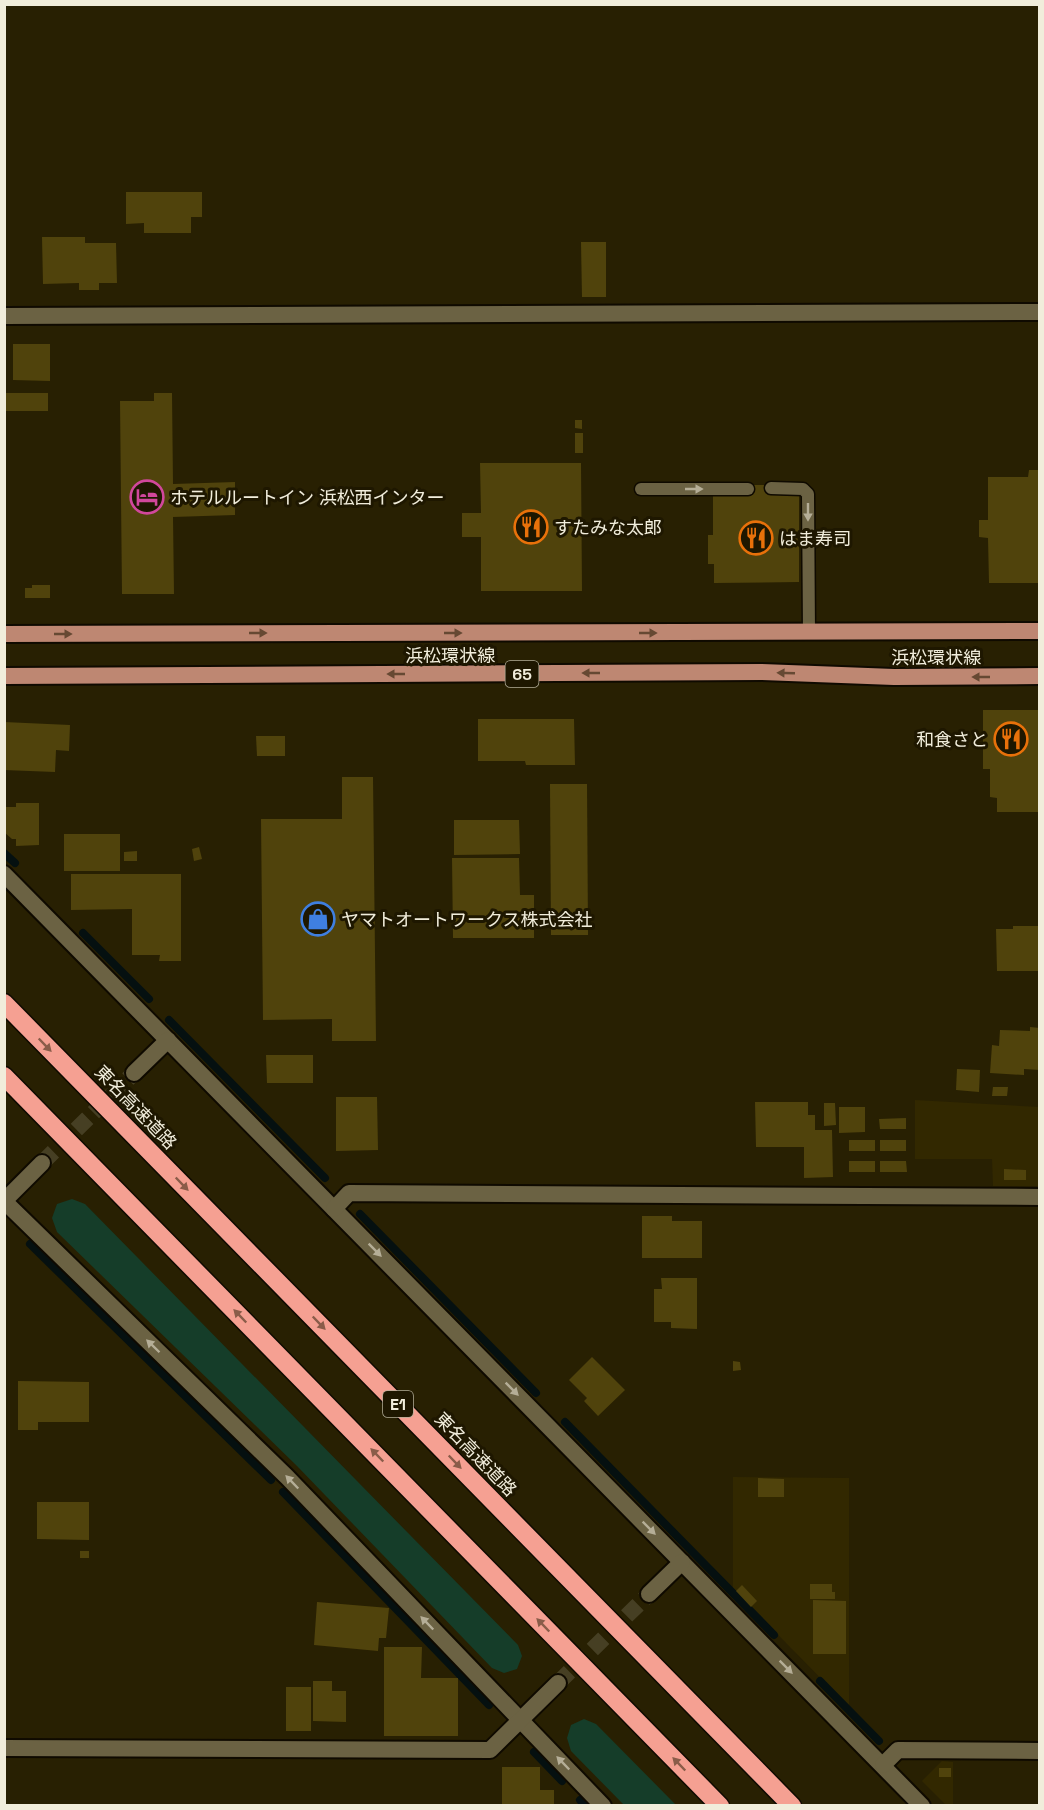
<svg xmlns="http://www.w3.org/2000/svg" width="1044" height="1810" viewBox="0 0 1044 1810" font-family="'Space Grotesk','Noto Sans JP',sans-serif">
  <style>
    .built { fill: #322800 }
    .green { fill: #153d29 }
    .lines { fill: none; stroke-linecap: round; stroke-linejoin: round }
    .stream { stroke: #051010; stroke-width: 8 }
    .building { fill: #50430c }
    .minor-tunnel { stroke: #463f23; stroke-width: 16; stroke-dasharray: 16 8; stroke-linecap: butt }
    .service-casing { stroke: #0f0a00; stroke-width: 15 }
    .minor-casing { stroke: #0f0a00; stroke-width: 20 }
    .primary-casing { stroke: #0f0a00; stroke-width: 20 }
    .motorway-casing { stroke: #0f0a00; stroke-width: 21 }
    .service { stroke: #6b6243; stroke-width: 12 }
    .minor { stroke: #6b6243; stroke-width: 16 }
    .primary { stroke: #be8772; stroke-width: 16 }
    .motorway { stroke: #f5a092; stroke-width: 18 }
    .oneway { fill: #b5ae97 }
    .oneway2 { fill: #664933 }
    .oneway3 { fill: #8a5c49 }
    .labels { text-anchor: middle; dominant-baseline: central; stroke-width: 6; stroke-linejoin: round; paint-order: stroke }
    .shield { fill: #1e1700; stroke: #b2ad99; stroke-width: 1.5 }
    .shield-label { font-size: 16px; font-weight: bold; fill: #f1eddb }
    .poi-label { font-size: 18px; fill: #f1eddb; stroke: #1e1700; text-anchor: start }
    .street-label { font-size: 18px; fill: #f1eddb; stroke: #1e1700 }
  </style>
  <rect width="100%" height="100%" fill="#282002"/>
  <g class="built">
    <polygon points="915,1100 1039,1107 1039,1185 1038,1186 993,1186 992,1159 915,1159"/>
    <polygon points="733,1477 849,1478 849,1707 733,1589"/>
    <polygon points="942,1761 953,1762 953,1805 946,1805 922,1781"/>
  </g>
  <g class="green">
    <polygon points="72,1199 85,1204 518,1645 522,1656 517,1669 504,1673 492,1668 297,1466 57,1232 52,1218 57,1204"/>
    <polygon points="584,1719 596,1724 676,1805 624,1805 571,1751 567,1738 571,1725"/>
  </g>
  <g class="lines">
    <g class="stream">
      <polyline points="4,853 15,863"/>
      <polyline points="83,933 149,999"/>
      <polyline points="169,1020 325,1178"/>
      <polyline points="360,1214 536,1393"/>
      <polyline points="30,1244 271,1480"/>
      <polyline points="565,1422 774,1635"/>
      <polyline points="283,1492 489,1705"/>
      <polyline points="820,1681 879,1741"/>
      <polyline points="534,1752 562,1781"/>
      <polyline points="580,1800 585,1806"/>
    </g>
  </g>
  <g class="building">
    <polygon points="126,192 202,192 202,217 191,217 191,233 144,233 144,223 126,224"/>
    <polygon points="42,237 85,237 85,243 116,243 117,283 99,283 99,290 79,290 79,283 43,284"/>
    <polygon points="581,242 606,242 606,297 582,297"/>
    <polygon points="13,344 50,344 50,381 13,380"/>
    <rect x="4" y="393" width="44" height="18"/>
    <polygon points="154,393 172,393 173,484 235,482 235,515 173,517 174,594 122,594 120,401 154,401"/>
    <polygon points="575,420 582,420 582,429 575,428"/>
    <rect x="575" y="433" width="8" height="20"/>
    <polygon points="480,463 581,463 582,591 481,591 481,537 462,537 462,513 481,513"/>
    <polygon points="1029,470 1040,470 1040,583 989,583 988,538 979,537 979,520 988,520 988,477 1028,477"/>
    <polygon points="748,485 770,485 799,493 799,582 714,583 714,564 708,564 708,535 713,535 713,494"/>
    <polygon points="32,585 50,585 50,598 25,598 25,588 32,588"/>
    <polygon points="983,710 1040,710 1040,812 997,812 997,798 990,797 990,769 983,769"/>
    <polygon points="478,719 574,719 575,765 526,765 525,761 478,761"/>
    <polygon points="4,722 70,725 69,751 56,750 55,772 4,770"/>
    <polygon points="256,736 285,736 285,756 257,756"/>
    <polygon points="342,777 373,777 376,1041 332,1041 332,1019 263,1020 261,819 342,819"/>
    <polygon points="550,784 587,784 588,935 551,935"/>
    <polygon points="16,803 39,803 39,845 16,846 16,839 12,839 4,832 4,807 16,807"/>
    <polygon points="454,820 519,820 520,854 454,855"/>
    <rect x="64" y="834" width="56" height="37"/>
    <polygon points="199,847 202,859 194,861 192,849"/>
    <polygon points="137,851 137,861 124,861 124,852"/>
    <polygon points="452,858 519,858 520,895 534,895 534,938 453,938"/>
    <polygon points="71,874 181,874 181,961 159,961 160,955 132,955 132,909 71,910"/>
    <polygon points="1013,926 1040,926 1040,971 997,971 996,929 1013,929"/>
    <polygon points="1030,1027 1040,1028 1040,1070 1024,1069 1024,1075 990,1073 992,1045 999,1046 1000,1030 1030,1031"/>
    <polygon points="266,1055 313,1055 313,1083 267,1083"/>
    <polygon points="957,1069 980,1070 979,1092 956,1090"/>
    <polygon points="993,1087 1008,1087 1007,1096 992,1096"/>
    <polygon points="336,1097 377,1097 378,1150 336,1151"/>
    <polygon points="755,1102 808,1102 808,1115 815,1115 815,1130 832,1130 833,1177 804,1178 804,1147 756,1147"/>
    <polygon points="824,1103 835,1103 836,1125 824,1126"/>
    <polygon points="839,1107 865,1107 865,1132 839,1133"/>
    <polygon points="906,1118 906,1129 880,1129 879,1119"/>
    <rect x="849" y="1140" width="26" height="11"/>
    <rect x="880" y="1140" width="26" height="11"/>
    <rect x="849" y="1161" width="26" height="11"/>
    <polygon points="880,1161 906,1161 907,1172 880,1172"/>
    <polygon points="1004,1169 1026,1170 1026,1180 1004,1180"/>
    <polygon points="642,1216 672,1216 672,1221 702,1221 702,1258 642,1258"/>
    <polygon points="661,1278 697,1278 697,1329 671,1328 671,1322 654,1322 654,1289 662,1289"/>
    <polygon points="592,1357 625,1390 598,1416 584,1401 587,1398 569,1380"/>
    <polygon points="733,1361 740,1362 741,1370 733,1371"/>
    <polygon points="18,1381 89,1382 89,1422 38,1422 38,1430 18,1430"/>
    <polygon points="758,1478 784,1479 784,1497 758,1497"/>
    <polygon points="37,1502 89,1502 89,1540 37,1539"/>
    <rect x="80" y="1551" width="9" height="7"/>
    <polygon points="810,1584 832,1584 832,1592 835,1592 835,1599 810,1599"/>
    <polygon points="742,1585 757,1601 751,1607 736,1591"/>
    <polygon points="813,1600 846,1601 846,1654 813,1654"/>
    <polygon points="317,1602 389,1608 386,1638 379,1638 378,1651 314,1645"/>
    <polygon points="384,1647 422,1647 421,1678 458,1678 458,1736 384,1736"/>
    <polygon points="313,1681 332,1681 332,1691 346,1691 346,1722 313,1721"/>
    <rect x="286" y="1687" width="25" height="44"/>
    <polygon points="502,1767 540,1767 540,1790 554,1790 554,1806 502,1806"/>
    <rect x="939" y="1768" width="12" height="9"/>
  </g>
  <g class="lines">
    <g class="minor-tunnel">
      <polyline points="42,1163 134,1073"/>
      <polyline points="558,1683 649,1594"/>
    </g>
    <g class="service-casing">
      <g id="service">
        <polyline points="771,488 803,489 808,494 809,632"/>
        <polyline points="641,489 748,489"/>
      </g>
    </g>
    <g class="minor-casing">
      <g id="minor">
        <polyline points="4,316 1040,312"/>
        <polyline points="4,874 922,1806"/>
        <polyline points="134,1073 168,1040"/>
        <polyline points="4,1201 287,1477 603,1806"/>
        <polyline points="4,1201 42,1163"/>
        <polyline points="334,1209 349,1193 1040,1197"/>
        <polyline points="649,1594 682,1562"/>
        <polyline points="4,1748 490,1750 558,1683"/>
        <polyline points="883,1765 898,1750 1040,1751"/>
      </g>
    </g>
    <g class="primary-casing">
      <g id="primary">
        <polyline points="4,634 1040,631"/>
        <polyline points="4,676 761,672 894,677 1040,676"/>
      </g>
    </g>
    <g class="motorway-casing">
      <g id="motorway">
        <polyline points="4,1003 792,1806"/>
        <polyline points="4,1076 720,1806"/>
      </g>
    </g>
    <use href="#service" class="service"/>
    <use href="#minor" class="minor"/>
    <use href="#primary" class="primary"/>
    <use href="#motorway" class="motorway"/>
  </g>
  <defs><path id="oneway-solid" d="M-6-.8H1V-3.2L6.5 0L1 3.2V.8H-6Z" transform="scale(1.5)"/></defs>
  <g class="oneway">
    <use href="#oneway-solid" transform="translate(694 489)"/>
    <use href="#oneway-solid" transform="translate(808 512) rotate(90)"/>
    <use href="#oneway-solid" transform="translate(375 1250) rotate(45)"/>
    <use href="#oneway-solid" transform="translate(153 1346) rotate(-136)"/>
    <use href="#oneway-solid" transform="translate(512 1389) rotate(45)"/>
    <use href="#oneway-solid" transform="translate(292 1482) rotate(-134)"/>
    <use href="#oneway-solid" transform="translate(649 1528) rotate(45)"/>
    <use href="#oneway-solid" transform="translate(427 1623) rotate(-134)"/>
    <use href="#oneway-solid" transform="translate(786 1667) rotate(45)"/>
    <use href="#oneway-solid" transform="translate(563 1763) rotate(-134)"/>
  </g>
  <g class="oneway2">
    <use href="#oneway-solid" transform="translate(258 633)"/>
    <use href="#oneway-solid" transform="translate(453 633)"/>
    <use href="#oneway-solid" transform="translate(648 633)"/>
    <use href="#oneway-solid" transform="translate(63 634)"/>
    <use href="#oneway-solid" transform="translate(591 673) rotate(180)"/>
    <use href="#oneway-solid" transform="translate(786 673) rotate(-178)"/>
    <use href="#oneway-solid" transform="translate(396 674) rotate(180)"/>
    <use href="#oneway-solid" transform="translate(981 677) rotate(180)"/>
  </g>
  <g class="oneway3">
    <use href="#oneway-solid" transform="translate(45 1045) rotate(46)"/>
    <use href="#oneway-solid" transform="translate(182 1184) rotate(46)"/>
    <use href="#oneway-solid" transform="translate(240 1316) rotate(-134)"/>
    <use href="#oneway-solid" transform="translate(319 1323) rotate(46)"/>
    <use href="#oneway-solid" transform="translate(377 1455) rotate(-134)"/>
    <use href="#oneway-solid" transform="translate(455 1462) rotate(46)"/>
    <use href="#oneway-solid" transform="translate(543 1625) rotate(-134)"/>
    <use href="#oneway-solid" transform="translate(679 1764) rotate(-134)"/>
  </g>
  <defs>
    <g id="hotel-ring" transform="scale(1.725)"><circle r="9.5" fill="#1e1700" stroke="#d1479c" stroke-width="1.5"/><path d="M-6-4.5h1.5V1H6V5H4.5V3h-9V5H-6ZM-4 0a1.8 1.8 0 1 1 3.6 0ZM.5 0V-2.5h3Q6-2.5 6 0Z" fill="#d1479c"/></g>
    <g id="restaurant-ring" transform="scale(1.725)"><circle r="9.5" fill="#1e1700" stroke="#e8710a" stroke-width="1.5"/><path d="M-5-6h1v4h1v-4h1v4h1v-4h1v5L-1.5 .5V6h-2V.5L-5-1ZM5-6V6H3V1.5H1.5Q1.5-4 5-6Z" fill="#e8710a"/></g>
    <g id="shop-ring" transform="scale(1.725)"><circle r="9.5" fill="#1e1700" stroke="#3f7fe0" stroke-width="1.5"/><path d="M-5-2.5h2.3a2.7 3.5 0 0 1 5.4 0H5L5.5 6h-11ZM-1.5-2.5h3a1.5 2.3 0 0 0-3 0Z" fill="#3f7fe0"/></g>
  </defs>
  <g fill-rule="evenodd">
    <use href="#hotel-ring" x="147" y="497"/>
    <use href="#restaurant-ring" x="531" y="527"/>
    <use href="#restaurant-ring" x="756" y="538"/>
    <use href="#restaurant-ring" x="1011" y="739"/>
    <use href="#shop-ring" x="318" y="919"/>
  </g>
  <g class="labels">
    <g class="shield">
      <rect x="505.5" y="661" width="33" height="26" rx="4.5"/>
      <rect x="383" y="1391" width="30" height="26" rx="4.5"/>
    </g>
    <g class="shield-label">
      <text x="522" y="674">65</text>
      <text x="398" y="1404">E1</text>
    </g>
    <g class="poi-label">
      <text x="170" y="497">ホテルルートイン 浜松西インター</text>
      <text x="554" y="527">すたみな太郎</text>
      <text x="779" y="538">はま寿司</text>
      <text x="988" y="739" text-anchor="end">和食さと</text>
      <text x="341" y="919">ヤマトオートワークス株式会社</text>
    </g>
    <g class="street-label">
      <text x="450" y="655">浜松環状線</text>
      <text x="936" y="657">浜松環状線</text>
      <text transform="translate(136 1107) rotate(46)">東名高速道路</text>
      <text transform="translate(476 1454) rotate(46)">東名高速道路</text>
    </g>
  </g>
  <rect width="1044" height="1810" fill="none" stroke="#f1eddb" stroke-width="12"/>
</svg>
